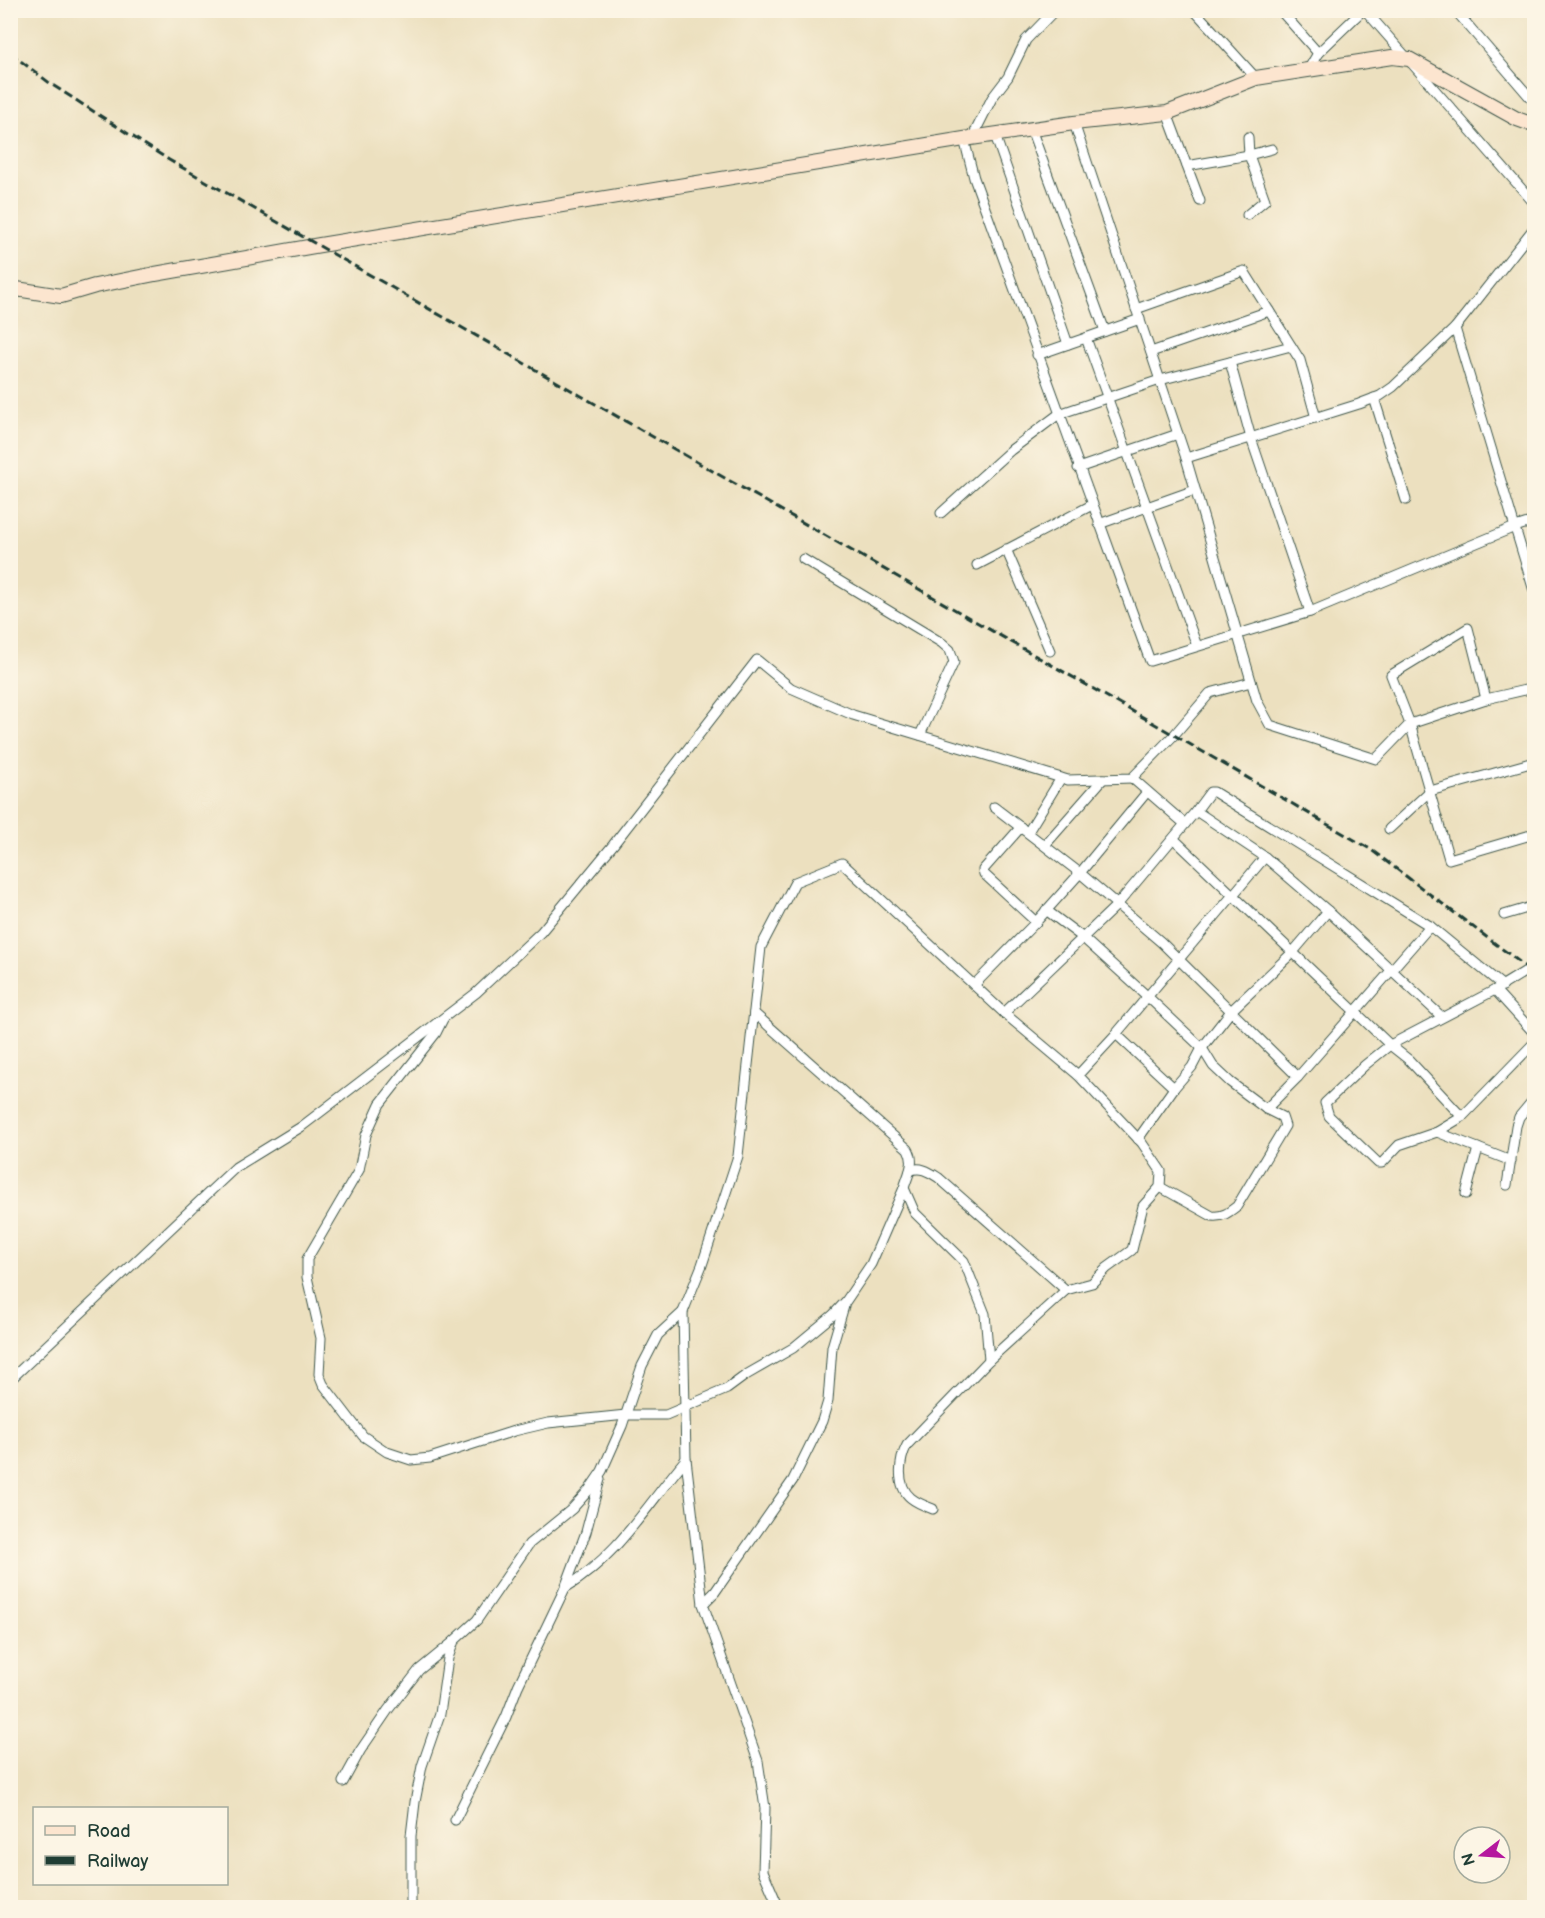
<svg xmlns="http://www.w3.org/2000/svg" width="1545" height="1918" viewBox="0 0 1545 1918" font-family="'Balsamiq Sans',sans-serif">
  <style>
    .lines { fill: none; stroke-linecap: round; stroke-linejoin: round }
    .street-casing { stroke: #3e5549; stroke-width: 11 }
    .secondary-casing { stroke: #3e5549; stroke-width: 16 }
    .street { stroke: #fff; stroke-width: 9 }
    .secondary { stroke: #fce5cf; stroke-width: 14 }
    .rail { stroke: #1f3d34; stroke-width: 3; stroke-dasharray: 9 4.5; stroke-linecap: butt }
  </style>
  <rect width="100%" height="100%" fill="#fcf5e5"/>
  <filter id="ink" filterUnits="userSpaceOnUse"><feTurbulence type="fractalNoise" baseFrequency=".0167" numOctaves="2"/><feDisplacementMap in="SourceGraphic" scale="12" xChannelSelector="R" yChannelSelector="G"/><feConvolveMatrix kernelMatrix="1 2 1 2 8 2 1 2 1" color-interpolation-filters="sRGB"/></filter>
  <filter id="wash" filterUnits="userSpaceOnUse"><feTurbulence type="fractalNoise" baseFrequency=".008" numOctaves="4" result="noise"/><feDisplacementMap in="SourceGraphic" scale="24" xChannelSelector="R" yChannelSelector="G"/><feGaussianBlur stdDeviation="1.35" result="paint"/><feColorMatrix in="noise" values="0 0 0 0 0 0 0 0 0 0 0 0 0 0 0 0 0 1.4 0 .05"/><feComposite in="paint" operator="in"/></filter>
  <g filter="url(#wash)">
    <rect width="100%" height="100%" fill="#ece0bf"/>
  </g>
  <g filter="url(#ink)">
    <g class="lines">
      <g class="street-casing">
        <g id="street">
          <polyline points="1194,10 1256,78"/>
          <polyline points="1280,10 1318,53"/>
          <polyline points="1365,10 1534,203"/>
          <polyline points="1455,10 1534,102"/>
          <polyline points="1308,70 1318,53 1363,10"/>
          <polyline points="1167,113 1200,201"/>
          <polyline points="1074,123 1186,458 1257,701 1270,725 1376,759 1410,724 1486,699 1534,688"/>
          <polyline points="1031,129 1105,331"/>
          <polyline points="995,135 1068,344"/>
          <polyline points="972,138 992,98 1008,77 1026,40 1055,10"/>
          <polyline points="964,139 974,178 1150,661 1310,612 1515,527 1534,521"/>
          <polyline points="1187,166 1249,155 1272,149"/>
          <polyline points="1247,215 1265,200 1249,155 1248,137"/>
          <polyline points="1136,309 1244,271 1300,360 1316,418"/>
          <polyline points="1455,328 1534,591"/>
          <polyline points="1086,338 1197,646"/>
          <polyline points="1151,352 1269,311"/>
          <polyline points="1037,355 1140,319"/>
          <polyline points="1230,362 1251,438 1310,612"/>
          <polyline points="1374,398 1406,500"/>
          <polyline points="1186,458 1359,404 1380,396 1393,387 1455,328 1534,228"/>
          <polyline points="1078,468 1178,434"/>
          <polyline points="941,513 1011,450 1059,414 1160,380 1291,346"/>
          <polyline points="1099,524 1195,490"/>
          <polyline points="1006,549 1050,651"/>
          <polyline points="803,559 942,643 950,650 954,662 920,735"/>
          <polyline points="977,565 1092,505"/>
          <polyline points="1486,699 1468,628 1391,675 1410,724 1449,859 1534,834"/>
          <polyline points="1132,778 1185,824"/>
          <polyline points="994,807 1080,873 1161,942 1298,1077"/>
          <polyline points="1196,811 1210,792 1214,792 1430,926 1503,986"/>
          <polyline points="1021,827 983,870 984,874 1036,922"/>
          <polyline points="1389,829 1430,791 1534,762"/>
          <polyline points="1028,832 1061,778"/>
          <polyline points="1174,839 1390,1045 1409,1060 1462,1117"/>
          <polyline points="1045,845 1103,779"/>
          <path d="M1046 910 1082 937 1147 996 1202 1048 1213 1066 1230 1082 1266 1109 1282 1117 1285 1126 1237 1206C1228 1213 1223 1217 1212 1216L1160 1187"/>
          <polyline points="1504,915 1534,906"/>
          <polyline points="1534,966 1495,990 1390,1045 1365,1065 1325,1103 1329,1116 1378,1163 1382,1163 1399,1145 1437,1132 1462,1117 1534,1043"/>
          <polyline points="974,985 1036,922 1080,873 1147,792"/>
          <polyline points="1495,990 1534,1033"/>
          <path d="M754 1013 908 1149C916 1163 908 1174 904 1188L915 1213 964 1261 985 1314 989 1360"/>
          <polyline points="443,1019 436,1033 380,1104 366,1135 359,1170 307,1259 307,1277 321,1338 319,1374 323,1384 363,1436 387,1452 411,1460 430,1458 514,1431 548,1423 626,1415 666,1415 727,1389 746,1375 793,1348 833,1315 846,1301 871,1264 904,1188"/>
          <polyline points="1116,1034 1174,1088"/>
          <polyline points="1078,1075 1116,1034 1265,857"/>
          <polyline points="1266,1109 1298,1077 1430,926"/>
          <polyline points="1437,1132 1511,1161"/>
          <polyline points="1138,1139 1174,1088 1192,1067 1202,1048 1231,1011 1293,952 1328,911 1442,1017"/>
          <path d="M910 1171C920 1165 931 1173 939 1178L1066 1290"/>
          <polyline points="1507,1185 1516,1126 1519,1117 1534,1099"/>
          <polyline points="1466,1194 1478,1148"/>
          <polyline points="10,1380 236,1167 301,1127 476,993 541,932 613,845 757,660 791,688 853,715 1068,780 1132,778 1174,735 1210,693 1251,682"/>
          <path d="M933 1509C925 1506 917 1503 911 1498 896 1486 899 1460 907 1445L989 1360 1066 1290 1092 1283 1107 1268 1132 1250 1143 1206 1160 1187 1161 1171 1142 1143 1078 1075 1004 1013 1117 905 1196 811 1265 857 1328 911"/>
          <path d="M565 1588C618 1556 647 1505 686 1459"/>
          <polyline points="703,1604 715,1592 793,1480 822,1421 828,1401 832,1347 844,1306"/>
          <polyline points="343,1782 360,1751 388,1710 419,1670 452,1643"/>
          <polyline points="455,1820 506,1717 518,1686 565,1588 586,1532 600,1479"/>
          <polyline points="411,1908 411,1836 415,1802 422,1766 440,1714 448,1658 454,1641 477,1620 529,1544 572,1509 589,1490 602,1471 622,1426 642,1366 658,1335 683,1312"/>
          <polyline points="779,1908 763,1871 765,1808 758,1761 703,1604 686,1459 683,1312 702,1265 738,1156 761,947 795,882 842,863 1004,1013"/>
        </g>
      </g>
      <g class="secondary-casing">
        <polyline id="secondary" points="10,288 61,296 95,286 155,274 320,245 964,139 1074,123 1167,113 1256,78 1392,57 1409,59 1517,119 1528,123 1534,121"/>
      </g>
      <use href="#street" class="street"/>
      <use href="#secondary" class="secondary"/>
      <polyline class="rail" points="10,53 51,84 169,160 1174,735 1370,849 1534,973"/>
    </g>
  </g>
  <rect width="1545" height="1918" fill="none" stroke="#fcf5e5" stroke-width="36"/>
  <rect x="33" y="1807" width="195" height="78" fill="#fcf5e5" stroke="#a4ab9e" stroke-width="1.5"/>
  <rect x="45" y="1826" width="30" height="9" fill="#fce5cf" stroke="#a4ab9e" stroke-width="1.5"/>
  <text x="87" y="1837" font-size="18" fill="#1f3d34">Road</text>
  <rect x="45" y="1856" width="30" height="9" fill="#1f3d34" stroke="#a4ab9e" stroke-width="1.5"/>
  <text x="87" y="1867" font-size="18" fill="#1f3d34">Railway</text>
  <g transform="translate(1482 1855) rotate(253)"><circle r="28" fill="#fcf5e5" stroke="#a4ab9e" stroke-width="1.5"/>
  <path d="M0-4.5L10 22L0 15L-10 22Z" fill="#b5179e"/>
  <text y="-9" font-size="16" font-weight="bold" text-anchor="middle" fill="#1f3d34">N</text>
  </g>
</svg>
